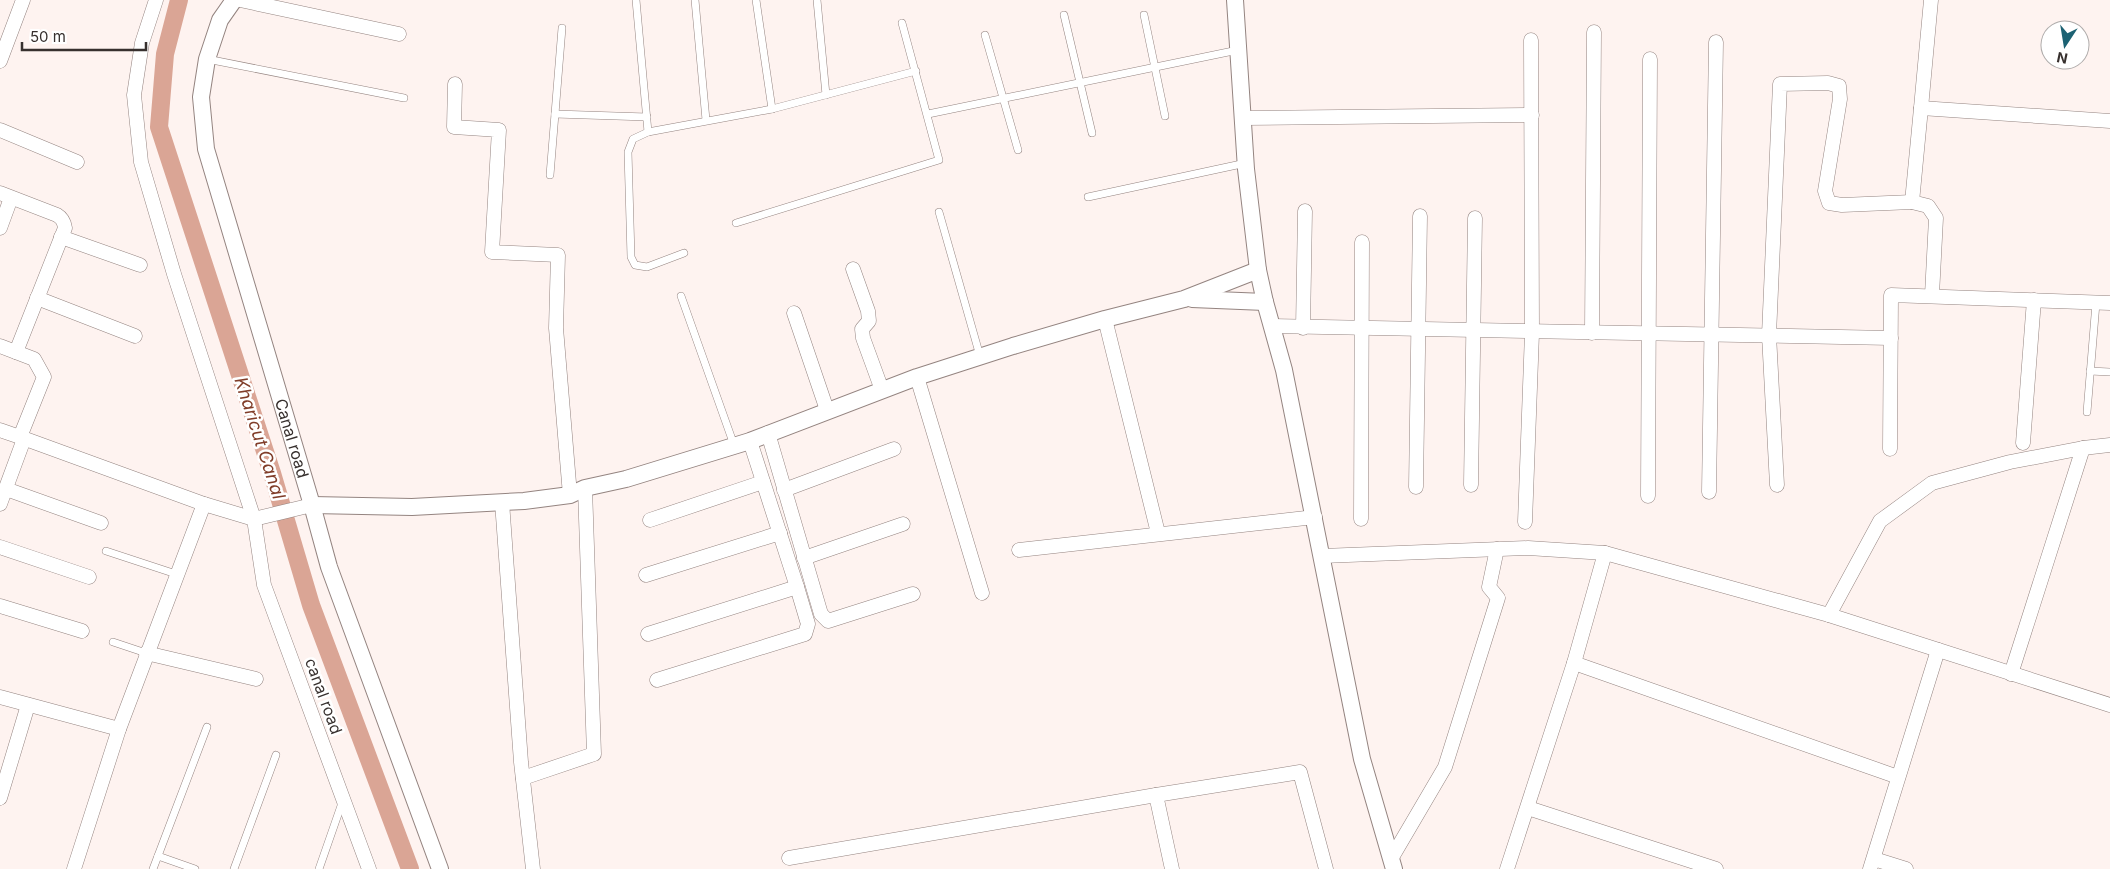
<svg xmlns="http://www.w3.org/2000/svg" width="2110" height="869" viewBox="0 0 2110 869" font-family="Inter,sans-serif">
  <style>
    .lines { fill: none; stroke-linecap: round; stroke-linejoin: round }
    .canal { stroke: #daa595; stroke-width: 18 }
    .service-casing { stroke: #948480; stroke-width: 8 }
    .minor-casing { stroke: #948480; stroke-width: 15 }
    .tertiary-casing { stroke: #948480; stroke-width: 18 }
    .service { stroke: #fff; stroke-width: 7 }
    .minor { stroke: #fff; stroke-width: 14 }
    .tertiary { stroke: #fff; stroke-width: 16 }
    .labels { text-anchor: middle; dominant-baseline: central; stroke-width: 5; stroke-linejoin: round; paint-order: stroke }
    .street-label { font-size: 16px; fill: #37302e; stroke: #fff }
    .water-label { font-size: 18px; font-style: italic; fill: #803d29; stroke: #fff }
  </style>
  <rect width="100%" height="100%" fill="#fef3f0"/>
  <g class="lines">
    <polyline class="canal" points="179,0 165,54 159,127 272,473 311,605 410,869"/>
    <g class="service-casing">
      <g id="service">
        <polyline points="636,0 648,132"/>
        <polyline points="695,0 706,120"/>
        <polyline points="756,0 772,109"/>
        <polyline points="817,0 826,95"/>
        <polyline points="1064,15 1092,133"/>
        <polyline points="1144,15 1165,116"/>
        <polyline points="985,35 1018,150"/>
        <polyline points="207,59 404,98"/>
        <polyline points="555,114 647,117"/>
        <polyline points="928,114 1238,50"/>
        <polyline points="550,175 562,28"/>
        <polyline points="1088,197 1246,163"/>
        <polyline points="939,212 980,356"/>
        <polyline points="736,223 939,160 902,23"/>
        <polyline points="684,253 647,267 635,265 631,257 628,152 633,139 648,132 772,109 916,71"/>
        <polyline points="681,296 734,445"/>
        <polyline points="2090,371 2110,372"/>
        <polyline points="2087,412 2096,303"/>
        <polyline points="106,551 176,574"/>
        <polyline points="113,642 146,653"/>
        <polyline points="158,856 195,869"/>
        <polyline points="153,869 207,727"/>
        <polyline points="234,869 276,755"/>
        <polyline points="319,869 342,803"/>
      </g>
    </g>
    <g class="minor-casing">
      <g id="minor">
        <polyline points="156,0 142,43 134,95 141,162 174,274 254,519 264,585 369,869"/>
        <polyline points="240,0 399,34"/>
        <polyline points="0,61 23,0"/>
        <polyline points="455,84 454,127 499,130 492,252 558,255 556,328 570,495"/>
        <polyline points="1921,108 1931,0"/>
        <polyline points="1243,118 1532,115"/>
        <polyline points="0,130 77,162"/>
        <path d="M0 193 57 215C62 218 64 221 65 228L16 352"/>
        <polyline points="0,228 11,198"/>
        <polyline points="61,237 140,265"/>
        <polyline points="853,269 868,311 869,321 862,329 863,338 882,390"/>
        <polyline points="1932,295 1936,218 1928,206 1912,202 1921,108 2110,121"/>
        <polyline points="37,298 135,336"/>
        <polyline points="794,313 827,410"/>
        <polyline points="1105,319 1158,533"/>
        <polyline points="1272,326 1891,338"/>
        <polyline points="1303,328 1305,211"/>
        <polyline points="1592,333 1594,32"/>
        <polyline points="0,346 34,359 44,377 20,437 204,504 254,519 312,505"/>
        <polyline points="917,377 982,593"/>
        <polyline points="0,430 20,437"/>
        <polyline points="768,433 821,614 828,621 913,594"/>
        <polyline points="2023,443 2034,300"/>
        <polyline points="1890,449 1891,295 2110,303"/>
        <polyline points="1471,485 1475,218"/>
        <polyline points="1777,485 1769,335 1780,84 1828,83 1839,86 1840,99 1825,191 1829,203 1842,205 1912,202"/>
        <polyline points="1416,487 1420,216"/>
        <polyline points="6,489 101,523"/>
        <polyline points="784,490 894,449"/>
        <polyline points="1709,492 1716,42"/>
        <polyline points="1648,496 1650,59"/>
        <polyline points="502,502 521,762 533,869"/>
        <polyline points="0,504 24,439"/>
        <polyline points="1361,519 1362,242"/>
        <polyline points="650,520 763,482"/>
        <polyline points="1525,522 1532,333 1531,40"/>
        <polyline points="0,547 89,577"/>
        <polyline points="1019,550 1315,517"/>
        <polyline points="1322,556 1528,548 1605,553 1829,615 2110,705"/>
        <polyline points="804,558 903,524"/>
        <polyline points="646,575 780,533"/>
        <polyline points="0,606 82,631"/>
        <polyline points="1829,615 1880,521 1932,483 2010,462 2083,448 2110,445"/>
        <polyline points="648,634 797,587"/>
        <polyline points="146,653 256,679"/>
        <polyline points="1574,663 1898,777"/>
        <polyline points="2011,674 2083,448"/>
        <polyline points="657,680 805,634 808,624 797,587 750,441"/>
        <polyline points="0,697 119,729"/>
        <polyline points="523,778 594,754 585,488"/>
        <polyline points="1156,795 1300,772 1326,869"/>
        <polyline points="0,798 28,705"/>
        <polyline points="1528,808 1716,869"/>
        <polyline points="789,858 1156,795 1172,869"/>
        <polyline points="1391,859 1445,767 1498,598 1489,587 1497,549"/>
        <polyline points="1874,859 1906,869"/>
        <polyline points="74,869 119,729 204,504"/>
        <polyline points="1507,869 1574,663 1605,553"/>
        <polyline points="1870,869 1938,650"/>
      </g>
    </g>
    <g class="tertiary-casing">
      <g id="tertiary">
        <path id="s1" d="M234 0 220 20 207 59 201 97 206 149 312 505 329 567 440 869"/>
        <polyline points="1235,0 1246,169 1258,270 1265,302 1284,370 1362,759 1394,869"/>
        <polyline points="1192,299 1265,302"/>
        <polyline points="312,505 412,507 524,501 570,495 585,488 626,479 750,441 917,377 1013,346 1105,319 1184,299 1258,270"/>
      </g>
    </g>
    <use href="#service" class="service"/>
    <use href="#minor" class="minor"/>
    <use href="#tertiary" class="tertiary"/>
  </g>
  <g class="labels">
    <g class="street-label">
      <text stroke="none"><textPath href="#s1" startOffset="458">Canal road</textPath></text>
      <text transform="translate(324 696) rotate(70)">canal road</text>
    </g>
    <g class="water-label">
      <text transform="translate(260 438) rotate(72)">Kharicut Canal</text>
    </g>
  </g>
  <g transform="translate(2065 45) rotate(192)"><circle r="24" fill="#ffffff" stroke="#afacab"/>
  <path d="M0-4L9 19L0 12L-9 19Z" fill="#1c6273"/>
  <text y="-8" font-size="14" font-weight="bold" text-anchor="middle" fill="#37302e">N</text>
  </g>
  <path d="M22 42v8h124v-8" fill="none" stroke="#37302e" stroke-width="2.5"/>
  <text x="30" y="42" font-size="15" fill="#37302e" stroke="#ffffff" stroke-width="4" paint-order="stroke">50 m</text>
</svg>
